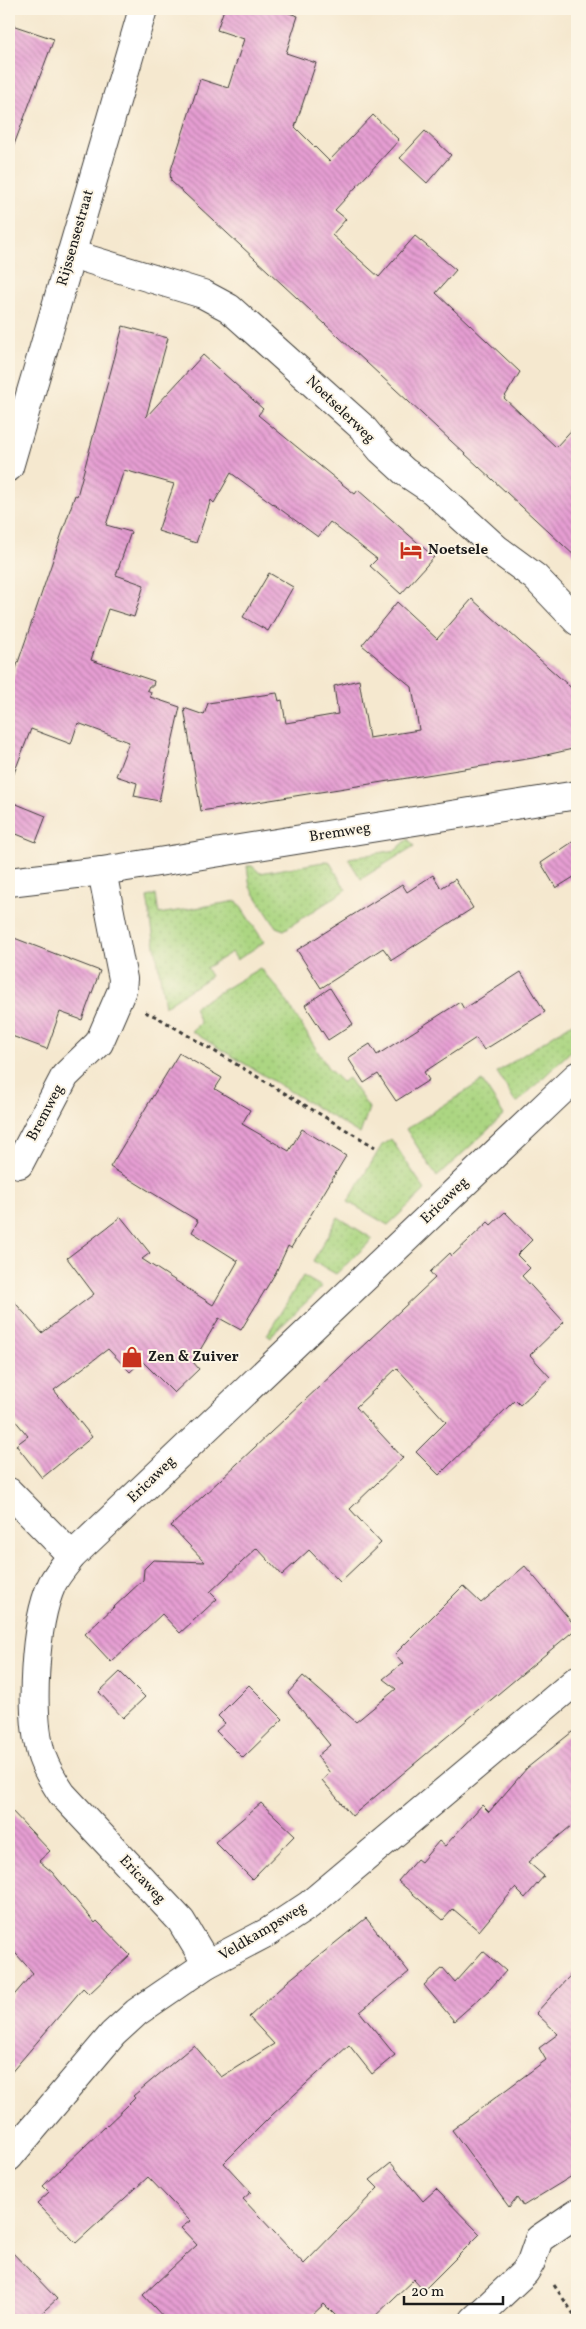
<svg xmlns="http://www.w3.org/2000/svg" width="586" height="2329" viewBox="0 0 586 2329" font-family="Vollkorn,serif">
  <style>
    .green { fill: url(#green-dots); stroke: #64794f }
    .building { fill: url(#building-back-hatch) }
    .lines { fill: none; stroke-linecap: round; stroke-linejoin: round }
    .minor-casing { stroke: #3d3b37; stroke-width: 30 }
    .secondary-casing { stroke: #3d3b37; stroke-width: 30 }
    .path { stroke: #3d3b37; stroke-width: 3; stroke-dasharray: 4 4; stroke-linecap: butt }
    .minor { stroke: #fff; stroke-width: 28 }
    .secondary { stroke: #fff; stroke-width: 28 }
    .labels { text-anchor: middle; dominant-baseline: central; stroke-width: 4; stroke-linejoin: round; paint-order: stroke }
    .street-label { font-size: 15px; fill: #1c1c1c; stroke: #fcf5e5 }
    .poi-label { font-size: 15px; font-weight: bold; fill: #1c1c1c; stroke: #fcf5e5; text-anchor: start }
  </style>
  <defs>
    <pattern id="green-dots" width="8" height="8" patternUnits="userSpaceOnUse" patternTransform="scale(1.25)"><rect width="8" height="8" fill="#acd682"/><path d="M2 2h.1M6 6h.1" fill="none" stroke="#93b770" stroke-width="1.8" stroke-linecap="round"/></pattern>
    <pattern id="building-back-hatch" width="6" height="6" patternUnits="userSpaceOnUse" patternTransform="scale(1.25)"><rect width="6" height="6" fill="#e69ed3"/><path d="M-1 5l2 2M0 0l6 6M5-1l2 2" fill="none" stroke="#ba80aa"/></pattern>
  </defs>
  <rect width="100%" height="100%" fill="#fcf5e5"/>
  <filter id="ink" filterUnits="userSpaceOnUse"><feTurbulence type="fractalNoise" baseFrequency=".02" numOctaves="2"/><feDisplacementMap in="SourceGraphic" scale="10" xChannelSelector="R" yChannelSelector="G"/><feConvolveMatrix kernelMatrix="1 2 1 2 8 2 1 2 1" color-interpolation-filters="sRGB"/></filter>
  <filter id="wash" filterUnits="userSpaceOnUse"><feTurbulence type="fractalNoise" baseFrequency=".0096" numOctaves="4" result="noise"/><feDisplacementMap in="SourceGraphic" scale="20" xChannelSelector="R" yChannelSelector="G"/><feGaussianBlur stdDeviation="1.12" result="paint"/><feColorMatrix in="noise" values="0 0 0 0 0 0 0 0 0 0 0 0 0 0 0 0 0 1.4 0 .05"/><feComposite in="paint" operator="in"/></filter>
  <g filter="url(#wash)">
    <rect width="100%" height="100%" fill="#f5e8cf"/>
    <g class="green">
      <polygon points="408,839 414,846 361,879 349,860 349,858 396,850"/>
      <polygon points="329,861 346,890 284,930 276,927 250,887 247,866 252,866 260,873"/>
      <polygon points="156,895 159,914 237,901 264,942 237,960 232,952 206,968 211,976 165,1006 147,897"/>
      <polygon points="260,968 281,992 328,1068 342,1082 348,1078 369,1108 360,1134 191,1031 200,1023 194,1007"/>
      <polygon points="577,1020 577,1045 518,1102 515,1101 497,1072"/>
      <polygon points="482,1081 504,1115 437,1177 406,1129"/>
      <polygon points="391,1139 425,1190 388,1225 348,1202 382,1145"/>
      <polygon points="338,1217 373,1239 336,1274 313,1261"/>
      <polygon points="303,1276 322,1287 273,1334 271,1338 267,1335"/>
    </g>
    <g id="blocks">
      <g class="building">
        <polygon points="224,9 277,9 298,16 286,53 316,63 295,127 329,161 373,115 399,140 335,210 346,219 332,235 379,277 415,236 456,270 436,293 520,372 504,398 556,447 577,424 577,558 171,181 170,173 200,79 228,88 244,39 217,30"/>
        <polygon points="9,24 54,39 12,150 9,150"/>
        <polygon points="425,131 451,155 427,183 400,158"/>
        <polygon points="123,326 168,338 146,417 203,355 263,409 258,415 342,484 355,494 358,490 434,557 401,594 370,566 377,559 330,522 318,537 231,473 214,503 211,500 196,543 158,531 174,484 124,470 106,525 131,532 116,575 144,585 134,617 108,609 91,660 154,681 153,686 149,686 147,690 151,692 150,697 180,707 159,801 134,796 137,783 116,776 129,742 78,723 71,744 31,729 11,781 9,781 9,689 75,495 77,496"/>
        <polygon points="269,573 293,587 268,631 243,617"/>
        <polygon points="472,599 577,693 577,748 533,758 201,811 184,708 204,715 208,703 277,693 279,701 282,700 286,723 338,714 334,686 359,680 369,738 419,730 412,687 362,645 397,602 437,639"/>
        <polygon points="9,801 46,816 36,842 9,831"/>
        <polygon points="577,839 577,875 556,888 541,863"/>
        <polygon points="433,875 441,888 455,879 473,908 392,960 383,948 321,988 297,950 402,884 407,892"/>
        <polygon points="9,936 100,971 82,1020 60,1012 47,1049 9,1035"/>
        <polygon points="521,972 545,1012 484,1050 476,1038 424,1072 429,1080 396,1101 378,1074 364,1083 348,1058 370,1044 377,1055 460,1002 464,1009"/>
        <polygon points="330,988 353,1024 328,1040 305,1005"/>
        <polygon points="179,1053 222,1078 215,1089 250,1110 242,1124 289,1151 302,1129 346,1156 291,1248 288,1246 276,1272 241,1330 219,1318 193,1362 199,1369 174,1393 142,1361 130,1372 108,1349 54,1390 92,1437 42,1478 16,1445 28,1436 9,1413 9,1296 42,1333 94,1294 67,1258 121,1217 150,1253 142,1259 213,1305 238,1261 192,1232 198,1221 110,1167"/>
        <polygon points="505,1212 532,1240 517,1255 530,1268 522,1276 564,1322 530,1355 550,1377 520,1405 515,1400 439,1475 416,1452 446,1422 397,1368 356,1407 403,1458 350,1509 381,1543 340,1582 309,1550 282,1575 257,1548 210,1592 217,1599 180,1633 162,1614 111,1662 85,1634 143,1580 144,1569 153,1560 205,1562 171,1526 435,1278 430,1272 450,1253 452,1256 488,1222 491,1225"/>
        <polygon points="525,1566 577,1628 352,1816 322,1780 330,1773 317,1756 330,1745 288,1693 303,1676 356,1722 396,1689 383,1679 403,1663 395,1654 463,1586 481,1603"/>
        <polygon points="120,1672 145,1697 123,1718 99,1692"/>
        <polygon points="249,1685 283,1719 243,1758 216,1731 225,1723 218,1716"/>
        <polygon points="577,1728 577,1821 528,1862 544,1876 525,1898 515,1888 479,1931 453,1909 443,1920 398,1881 417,1859 421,1862 439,1841 445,1846 482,1805 489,1812 527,1768"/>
        <polygon points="261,1803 295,1835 252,1879 215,1842"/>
        <polygon points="9,1808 50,1851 39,1861 52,1872 95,1923 97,1921 130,1955 89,1994 83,1988 9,2075 9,2001 33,1973 9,1946"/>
        <polygon points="366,1918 409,1972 360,2012 395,2055 372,2074 349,2045 273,2114 224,2163 251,2192 243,2199 304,2264 378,2188 370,2180 391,2163 423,2201 436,2189 480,2234 424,2290 414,2279 371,2320 340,2320 324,2304 307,2320 166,2320 143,2295 197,2245 181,2228 190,2221 148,2177 76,2243 37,2203 49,2192 43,2186 126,2107 135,2098 133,2096 194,2045 221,2077 274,2044 249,2017 288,1981"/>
        <polygon points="483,1951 506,1971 489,1990 454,2021 424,1985 443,1968 455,1982"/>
        <polygon points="577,1968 577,2173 523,2206 517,2197 509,2207 452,2130 546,2060 539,2048 558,2034 536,2013"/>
        <polygon points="9,2249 57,2299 34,2320 9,2320"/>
      </g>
    </g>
  </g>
  <g filter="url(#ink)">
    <use href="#blocks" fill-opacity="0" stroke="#3d3b37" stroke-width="1"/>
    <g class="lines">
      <g class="minor-casing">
        <g id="minor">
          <polyline points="71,254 203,294 229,308 362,427 381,450 405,472 432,490 497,549 535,577 577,621"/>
          <polyline points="9,882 102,871 577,795"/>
          <polyline points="19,1164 65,1076 99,1043 122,990 123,979 102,871"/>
          <polyline points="9,1492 72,1556"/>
          <path d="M207 1964 181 1921 62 1794C54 1782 47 1771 42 1757 29 1716 34 1624 52 1584 57 1574 65 1565 72 1556L577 1076"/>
          <polyline points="9,2157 113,2034 137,2012 207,1964 268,1932 309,1905 577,1680"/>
          <polyline points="474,2320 525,2272 531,2262 539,2239 577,2213"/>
        </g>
      </g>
      <g class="secondary-casing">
        <polyline id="secondary" points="9,467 143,9"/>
      </g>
      <g class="path">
        <polyline points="145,1012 157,1017 375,1147"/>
        <polyline points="554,2285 577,2319"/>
      </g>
      <use href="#minor" class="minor"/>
      <use href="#secondary" class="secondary"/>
    </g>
  </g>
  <defs>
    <g id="hotel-bare" transform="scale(1.725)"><path d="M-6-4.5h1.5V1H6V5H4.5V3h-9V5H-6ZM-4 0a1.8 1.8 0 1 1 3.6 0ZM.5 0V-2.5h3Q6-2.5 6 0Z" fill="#c8321e" stroke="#fcf5e5" stroke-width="2.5" paint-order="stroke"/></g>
    <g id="shop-bare" transform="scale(1.725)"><path d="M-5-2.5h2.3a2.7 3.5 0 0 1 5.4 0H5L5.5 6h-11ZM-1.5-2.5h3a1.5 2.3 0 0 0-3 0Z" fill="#c8321e" stroke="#fcf5e5" stroke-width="2.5" paint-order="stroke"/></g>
  </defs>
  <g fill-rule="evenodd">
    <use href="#hotel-bare" x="411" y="550"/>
    <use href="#shop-bare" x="132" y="1357"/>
  </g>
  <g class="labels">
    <g class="street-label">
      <text transform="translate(76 238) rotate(-74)">Rijssensestraat</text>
      <text transform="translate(340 410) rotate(44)">Noetselerweg</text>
      <text transform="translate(340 833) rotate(-9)">Bremweg</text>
      <text transform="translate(46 1113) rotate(-62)">Bremweg</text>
      <text transform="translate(445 1201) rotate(-44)">Ericaweg</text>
      <text transform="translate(152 1480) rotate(-44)">Ericaweg</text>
      <text transform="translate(142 1880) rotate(47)">Ericaweg</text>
      <text transform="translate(263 1932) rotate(-31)">Veldkampsweg</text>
    </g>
    <g class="poi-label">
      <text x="428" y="550">Noetsele</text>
      <text x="148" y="1357">Zen &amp; Zuiver</text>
    </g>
  </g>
  <rect width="586" height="2329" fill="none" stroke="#fcf5e5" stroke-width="30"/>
  <path d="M404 2296v8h99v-8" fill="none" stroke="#1c1c1c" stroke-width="2.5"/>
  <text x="411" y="2296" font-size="15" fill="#1c1c1c" stroke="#fcf5e5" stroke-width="4" paint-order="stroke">20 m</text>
</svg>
